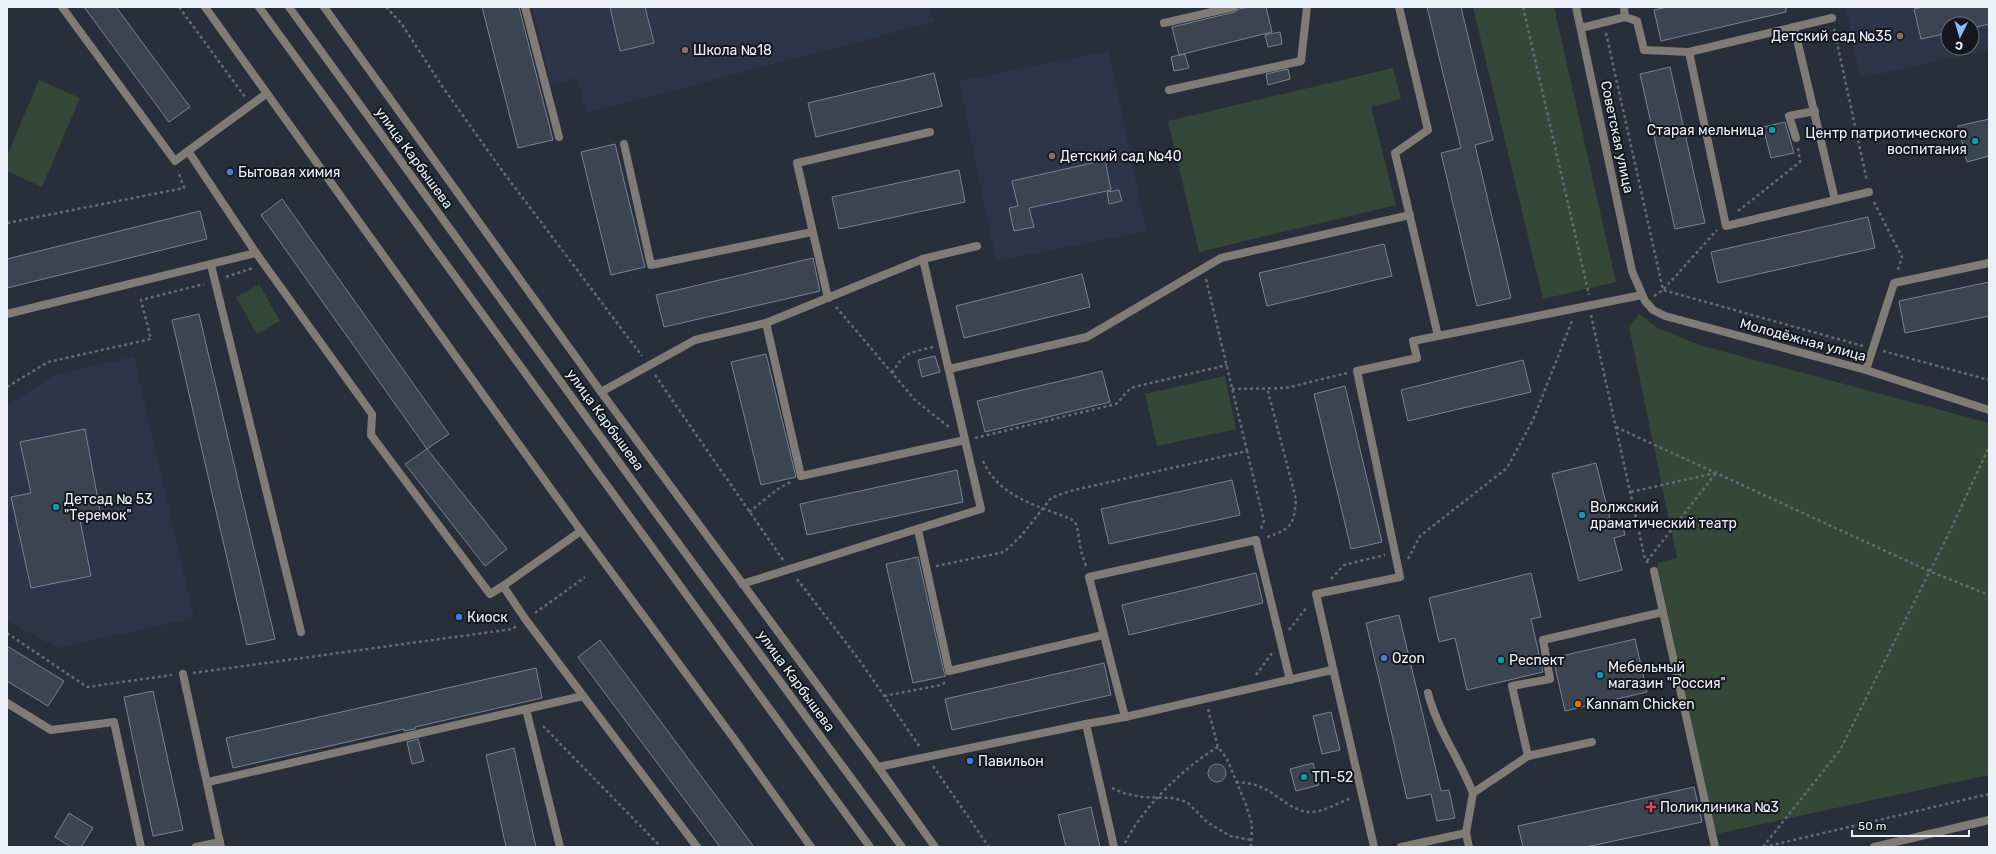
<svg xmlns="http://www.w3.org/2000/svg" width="1996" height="854" viewBox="0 0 1996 854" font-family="Rubik,sans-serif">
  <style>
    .built { fill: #2c3648; fill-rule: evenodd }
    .green { fill: #354737 }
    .building { fill: #3c4451; stroke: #798291 }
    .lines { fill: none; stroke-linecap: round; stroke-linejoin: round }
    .path { stroke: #646b75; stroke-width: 2.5; stroke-dasharray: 3 3; stroke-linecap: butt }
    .service { stroke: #807b75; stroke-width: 8 }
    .minor { stroke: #807b75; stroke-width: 8 }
    .tertiary { stroke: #807b75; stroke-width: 8 }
    .education-dot { fill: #8d6e63; stroke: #14171d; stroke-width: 1.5 }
    .culture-dot { fill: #0f9aa8; stroke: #14171d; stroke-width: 1.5 }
    .shop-dot { fill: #3f7fe0; stroke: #14171d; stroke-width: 1.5 }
    .food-dot { fill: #e8710a; stroke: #14171d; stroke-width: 1.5 }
    .health-dot { fill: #e0444e; stroke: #14171d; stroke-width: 1.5 }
    .labels { text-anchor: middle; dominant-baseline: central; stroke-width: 4; stroke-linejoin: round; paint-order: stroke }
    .poi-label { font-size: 14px; fill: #ecf1f9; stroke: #14171d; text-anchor: start }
    .street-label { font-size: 14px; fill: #ecf1f9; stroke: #14171d }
  </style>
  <rect width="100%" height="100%" fill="#282f3b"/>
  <g class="built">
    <polygon points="532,7 930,7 934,22 587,113 577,78 551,85"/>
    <path d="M1846 7H1989V50L1860 78ZM1948 24H1972V48H1948Z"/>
    <polygon points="1109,51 1146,231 996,261 959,81"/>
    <polygon points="134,357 194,618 58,648 7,621 7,406 54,375"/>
  </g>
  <g class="green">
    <polygon points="1473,7 1554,7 1616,282 1543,299"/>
    <polygon points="1393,68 1401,99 1371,107 1396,205 1199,252 1168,121"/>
    <polygon points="39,80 80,98 42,187 7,171 7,156"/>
    <polygon points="259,284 280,321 257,334 236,297"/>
    <polygon points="1639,314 1658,328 1699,345 1989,423 1989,775 1716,834 1657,563 1677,558 1629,327"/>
    <polygon points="1225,376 1236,429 1157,446 1145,394"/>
  </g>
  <g class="building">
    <polygon points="84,7 116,7 190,107 169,122"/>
    <polygon points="482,7 519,7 553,140 518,148"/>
    <polygon points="610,7 645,7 654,43 620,51"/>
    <polygon points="1249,7 1266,7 1272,32 1179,55 1172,27 1235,12 1239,9"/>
    <polygon points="1427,7 1461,7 1493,140 1475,145 1511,298 1477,306 1441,153 1461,148"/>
    <polygon points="1667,7 1786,7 1786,12 1661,41 1654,10"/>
    <polygon points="1924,7 1989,7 1989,24 1972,28 1972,24 1948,24 1948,33 1921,39 1914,9"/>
    <polygon points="1280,32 1282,44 1268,47 1265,35"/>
    <polygon points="1185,54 1189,68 1174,71 1171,57"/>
    <polygon points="1670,67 1705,223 1675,229 1640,74"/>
    <polygon points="1288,69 1290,79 1268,85 1266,74"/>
    <polygon points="934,73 942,106 816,137 808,103"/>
    <polygon points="1989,119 1989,156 1967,162 1958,126"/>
    <polygon points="1785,122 1794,153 1771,158 1763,127"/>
    <polygon points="615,144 645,267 611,275 581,152"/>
    <polygon points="1105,160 1111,190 1029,208 1034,227 1014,231 1009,208 1018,206 1012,181"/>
    <polygon points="959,170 965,202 839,229 832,197"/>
    <polygon points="1119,190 1122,201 1109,204 1107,192"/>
    <polygon points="282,199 449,434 427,449 261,215"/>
    <polygon points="200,211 207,239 7,288 7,259"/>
    <polygon points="1868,217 1875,248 1718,283 1711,252"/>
    <polygon points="1384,244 1392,276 1267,306 1259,273"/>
    <polygon points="813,258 820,291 664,327 656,295"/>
    <polygon points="1082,274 1090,307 964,338 956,306"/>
    <polygon points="1989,282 1989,316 1905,333 1899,301"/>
    <polygon points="199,314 275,639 247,645 172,320"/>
    <polygon points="766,354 796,477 761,485 731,362"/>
    <polygon points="935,356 940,372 922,377 918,360"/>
    <polygon points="1523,360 1531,392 1408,421 1401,390"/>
    <polygon points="1102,371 1110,402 985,432 977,401"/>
    <polygon points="1345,386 1382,542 1351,549 1314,394"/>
    <polygon points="85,429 101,516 80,520 91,576 31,588 11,497 31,493 20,442"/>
    <polygon points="427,449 507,549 485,566 405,464"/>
    <polygon points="1596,463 1611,523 1621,520 1625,535 1614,538 1622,570 1579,581 1552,474"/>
    <polygon points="957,470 963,502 807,535 800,504"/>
    <polygon points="1232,480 1240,515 1109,544 1101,509"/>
    <polygon points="918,557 944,672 946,676 913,683 886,564"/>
    <polygon points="1256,573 1263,603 1129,635 1122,605"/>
    <polygon points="1531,573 1541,617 1531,619 1543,672 1467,690 1455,638 1439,642 1429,598"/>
    <polygon points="1399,615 1441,791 1449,790 1455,818 1437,821 1431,794 1407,799 1366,623"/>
    <polygon points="1635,639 1647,692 1565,711 1553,658"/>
    <polygon points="600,640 754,847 720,847 578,657"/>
    <polygon points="7,646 64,681 48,706 7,681"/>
    <polygon points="1104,663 1111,695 952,730 945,699"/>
    <polygon points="536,668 542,698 415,727 415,729 404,731 404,729 233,768 226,738"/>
    <polygon points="153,691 183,830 153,836 124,697"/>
    <polygon points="1331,712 1340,750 1322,754 1313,716"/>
    <polygon points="418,739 424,761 412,764 407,742"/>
    <polygon points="514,748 536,847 506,847 486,755"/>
    <polygon points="1313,763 1319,785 1296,791 1290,769"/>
    <circle cx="1217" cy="773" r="9"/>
    <polygon points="1694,787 1702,822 1586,847 1523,847 1518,826"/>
    <polygon points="1091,807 1100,847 1066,847 1058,815"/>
    <polygon points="69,813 93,828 81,847 71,847 55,837"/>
  </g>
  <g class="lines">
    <g class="path">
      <polyline points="179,7 245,97"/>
      <polyline points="386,7 401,23 442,86 498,165 642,356"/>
      <polyline points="1523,7 1589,295"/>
      <polyline points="1834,29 1867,181"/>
      <polyline points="1606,33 1663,290 1863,346"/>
      <polyline points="1874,202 1902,257 1898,270"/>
      <polyline points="1738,211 1800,162 1798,148"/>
      <polyline points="7,223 184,188 178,171"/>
      <polyline points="226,277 253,268"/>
      <polyline points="1206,279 1247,451"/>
      <polyline points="1654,296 1663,290 1717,230"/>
      <polyline points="836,307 915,400 950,428"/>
      <polyline points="1591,315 1645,559 1648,563"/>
      <polyline points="1883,351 1989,380"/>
      <path d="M892 373C905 351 910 353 933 347"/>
      <polyline points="655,375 783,560"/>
      <polyline points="7,387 48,362 151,339 141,300 204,284"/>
      <polyline points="1232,389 1286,388 1347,373"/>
      <polyline points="1616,427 1929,571 1989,595"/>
      <path d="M975 438 1116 404C1123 398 1125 391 1134 387L1227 365"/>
      <path d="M983 461C986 467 989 473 993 477 1011 500 1046 509 1071 519L1077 525 1081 551 1086 566"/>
      <polyline points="1631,492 1715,473"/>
      <polyline points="749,512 778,489 792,481"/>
      <path d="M1267 537C1292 529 1294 524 1296 499L1267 388"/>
      <polyline points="1408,559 1420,536 1507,468 1533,420 1572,321"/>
      <polyline points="1647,561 1716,473"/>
      <polyline points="936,566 1004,552 1021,536 1051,498 1070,491 1247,451 1264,521 1260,531"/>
      <polyline points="797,579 857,657 920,747"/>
      <polyline points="1331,579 1344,565 1385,555"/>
      <polyline points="535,613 585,577"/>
      <polyline points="1289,630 1307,607"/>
      <polyline points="7,633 87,687 172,675"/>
      <polyline points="193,673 513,629 516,626"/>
      <polyline points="1256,675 1272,653"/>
      <polyline points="884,696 941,685 946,682"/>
      <polyline points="1208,709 1218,747 1227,759 1246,805 1252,824 1251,847"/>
      <polyline points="543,726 661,847"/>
      <polyline points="933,766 989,847"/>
      <path d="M1236 782C1245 783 1253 783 1261 787 1278 794 1291 812 1311 812 1324 812 1340 802 1352 798"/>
      <polyline points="1112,788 1123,793 1142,797 1173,798 1187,802 1207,822 1230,836 1251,840"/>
      <path d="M1125 843C1143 807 1184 767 1218 747"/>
      <polyline points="1763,847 1840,750 1950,531 1989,447"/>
      <polyline points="1764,847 1989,794"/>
    </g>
    <g class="service">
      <polyline points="62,7 175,161 188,151 256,253"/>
      <polyline points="525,7 559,137"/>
      <polyline points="1399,7 1428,130 1395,153 1438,336"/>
      <polyline points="1624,7 1625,17"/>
      <polyline points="1164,23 1234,7"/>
      <polyline points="1794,27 1835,200"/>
      <polyline points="1581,28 1625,17 1637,21 1644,50 1689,52 1832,18"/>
      <polyline points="1689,52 1726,226 1869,192"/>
      <polyline points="1169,90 1301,61 1307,7"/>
      <polyline points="1796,138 1789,116 1815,111"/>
      <polyline points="624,144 651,265 812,232"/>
      <polyline points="188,151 266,94"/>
      <polyline points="211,265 301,632"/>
      <polyline points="828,298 797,163 930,132"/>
      <polyline points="7,314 256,253 372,414 371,435 490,594 503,586"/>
      <polyline points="766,323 801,476 965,440"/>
      <polyline points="949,369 1087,337 1221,258 1410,215"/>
      <polyline points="1866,370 1894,283 1989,263"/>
      <polyline points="601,392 695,340 766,323 923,259 977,246"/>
      <polyline points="918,530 949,671 1103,635"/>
      <polyline points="581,531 503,586 526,620 697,847"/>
      <polyline points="1654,571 1715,847"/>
      <polyline points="742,584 981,509 923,259"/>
      <polyline points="183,674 221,847"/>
      <path d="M1428 693C1437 729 1459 758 1473 793"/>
      <polyline points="7,703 51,730 114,722 141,847"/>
      <polyline points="1125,717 1089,577 1256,540 1290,680"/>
      <polyline points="1528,756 1512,686 1550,679 1543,640 1663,612"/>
      <polyline points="878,767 1086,724"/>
      <polyline points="208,782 526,709"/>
      <polyline points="1466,833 1473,793 1528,756 1592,742"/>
      <polyline points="196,847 220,842"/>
      <polyline points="560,847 526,709 583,696"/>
      <polyline points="1114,847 1086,724 1125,717 1332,670"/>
      <polyline points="1374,847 1316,594 1400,577 1357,371 1417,358 1413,341 1642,295"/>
      <polyline points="1401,847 1466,833 1469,847"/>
    </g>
    <g class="minor">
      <polyline points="205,7 581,531 732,736 811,847"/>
      <polyline points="324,7 601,392 878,767 935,847"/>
      <polyline points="1576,7 1632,271 1645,301 1653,310 1665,316 1866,370 1989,410"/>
      <polyline points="1874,847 1989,820"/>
    </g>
    <g class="tertiary">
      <polyline points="259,7 870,847"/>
      <polyline points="289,7 650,505 902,847"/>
    </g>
  </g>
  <g class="education-dot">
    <circle cx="1900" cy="36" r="4"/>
    <circle cx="685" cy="50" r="4"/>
    <circle cx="1052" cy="156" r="4"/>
  </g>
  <g class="culture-dot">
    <circle cx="1772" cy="130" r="4"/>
    <circle cx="1975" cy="141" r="4"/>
    <circle cx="56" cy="507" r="4"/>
    <circle cx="1582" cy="515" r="4"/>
    <circle cx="1501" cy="660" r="4"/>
    <circle cx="1600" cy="675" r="4"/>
    <circle cx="1304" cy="777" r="4"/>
  </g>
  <g class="shop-dot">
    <circle cx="230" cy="172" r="4"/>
    <circle cx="459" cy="617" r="4"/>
    <circle cx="1384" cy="658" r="4"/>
    <circle cx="970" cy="761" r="4"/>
  </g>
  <circle class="food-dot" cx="1578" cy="704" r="4"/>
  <path class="health-dot" d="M1649 801h4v4h4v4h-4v4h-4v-4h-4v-4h4z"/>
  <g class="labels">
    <g class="poi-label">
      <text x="1892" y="36" text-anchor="end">Детский сад №35</text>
      <text x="693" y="50">Школа №18</text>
      <text x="1764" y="130" text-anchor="end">Старая мельница</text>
      <text x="1967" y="133" text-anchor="end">Центр патриотического<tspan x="1967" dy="16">воспитания</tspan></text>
      <text x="1060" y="156">Детский сад №40</text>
      <text x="238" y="172">Бытовая химия</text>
      <text x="64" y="499">Детсад № 53<tspan x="64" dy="16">"Теремок"</tspan></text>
      <text x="1590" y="507">Волжский<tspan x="1590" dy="16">драматический театр</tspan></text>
      <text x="467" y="617">Киоск</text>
      <text x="1392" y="658">Ozon</text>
      <text x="1509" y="660">Респект</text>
      <text x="1608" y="667">Мебельный<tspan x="1608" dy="16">магазин "Россия"</tspan></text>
      <text x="1586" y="704">Kannam Chicken</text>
      <text x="978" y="761">Павильон</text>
      <text x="1312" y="777">ТП-52</text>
      <text x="1660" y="807">Поликлиника №3</text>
    </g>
    <g class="street-label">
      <text transform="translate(1617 137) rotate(78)">Советская улица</text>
      <text transform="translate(414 158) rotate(54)">улица Карбышева</text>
      <text transform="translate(1803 340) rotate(15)">Молодёжная улица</text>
      <text transform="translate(605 420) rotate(54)">улица Карбышева</text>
      <text transform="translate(796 681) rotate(54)">улица Карбышева</text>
    </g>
  </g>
  <rect width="1996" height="854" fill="none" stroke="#ecf1f9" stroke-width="16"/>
  <g transform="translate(1960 36) rotate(185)"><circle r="19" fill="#14171d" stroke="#6a6e75"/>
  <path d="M0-3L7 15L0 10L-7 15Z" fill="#87bbfb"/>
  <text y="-6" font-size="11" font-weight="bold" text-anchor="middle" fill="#ecf1f9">С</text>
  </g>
  <path d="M1852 830v6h117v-6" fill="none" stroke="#ecf1f9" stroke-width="2"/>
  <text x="1858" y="830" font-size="12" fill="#ecf1f9" stroke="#14171d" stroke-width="3" paint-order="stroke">50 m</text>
</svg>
